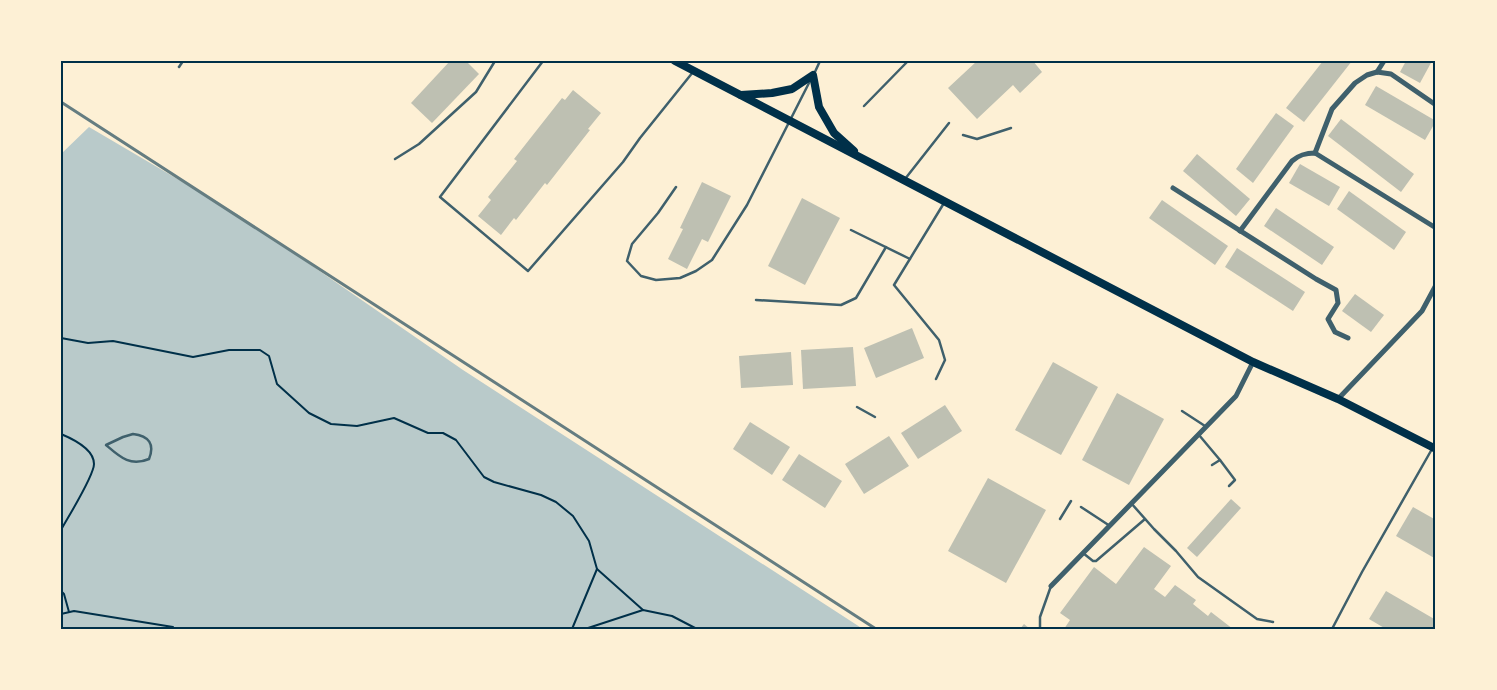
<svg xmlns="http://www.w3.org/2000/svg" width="1497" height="690" viewBox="0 0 1497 690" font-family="'Public Sans',sans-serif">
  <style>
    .green { fill: #b9caca }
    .building { fill: #bec0b2 }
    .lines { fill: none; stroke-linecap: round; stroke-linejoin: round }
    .path { stroke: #003049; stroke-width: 2 }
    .service { stroke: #3f606c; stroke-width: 2.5 }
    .minor { stroke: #3f606c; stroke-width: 5 }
    .primary { stroke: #003049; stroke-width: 8 }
    .rail { stroke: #657d81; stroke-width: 3 }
    .neatline { fill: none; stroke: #003049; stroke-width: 2 }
  </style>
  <rect width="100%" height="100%" fill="#fdf0d5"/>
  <polygon class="green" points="89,127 237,214 463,370 863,629 61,629 61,154"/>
  <g class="building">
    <polygon points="450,61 466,61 479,74 432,123 411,103"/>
    <polygon points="977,61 1033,61 1042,72 1020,93 1013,85 977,119 948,88"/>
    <polygon points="1323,61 1352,61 1304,122 1286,108"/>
    <polygon points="1406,61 1432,61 1420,83 1400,72"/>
    <polygon points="1376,86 1436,121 1425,140 1365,105"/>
    <polygon points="573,90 601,113 588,129 590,130 547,185 545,183 516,220 514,218 501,235 478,216 491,200 488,197 517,161 514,159 562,98 565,100"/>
    <polygon points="1276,113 1294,126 1253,183 1236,169"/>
    <polygon points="1341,119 1414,174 1401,192 1328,136"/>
    <polygon points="1197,154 1250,199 1236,216 1183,171"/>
    <polygon points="1300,164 1340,187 1329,206 1289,183"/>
    <polygon points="702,182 731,196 708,242 702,239 687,269 668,259 683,229 680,228"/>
    <polygon points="1349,191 1406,232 1394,250 1337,209"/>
    <polygon points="802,198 840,218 805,285 768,266"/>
    <polygon points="1162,200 1228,246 1215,265 1149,218"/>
    <polygon points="1276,208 1334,247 1322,265 1264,226"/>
    <polygon points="1237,248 1305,292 1293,311 1225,267"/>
    <polygon points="1355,294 1384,315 1371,332 1342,311"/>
    <polygon points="912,328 924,358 876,378 864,348"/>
    <polygon points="853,347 856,386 803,389 801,350"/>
    <polygon points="791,352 793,385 741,388 739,356"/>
    <polygon points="1053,362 1098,387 1061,455 1015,430"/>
    <polygon points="1117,393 1164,419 1129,485 1082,460"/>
    <polygon points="945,405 962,431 918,459 901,433"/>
    <polygon points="750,422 790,447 772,475 733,449"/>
    <polygon points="889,436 909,466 864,494 845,464"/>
    <polygon points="799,454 842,481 825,508 782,480"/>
    <polygon points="988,478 1046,510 1006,583 948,551"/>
    <polygon points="1231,499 1241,508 1197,557 1187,548"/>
    <polygon points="1413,507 1436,520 1436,559 1396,536"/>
    <polygon points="1144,547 1171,566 1154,589 1165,597 1175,585 1196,600 1193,604 1208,616 1211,612 1233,629 1064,629 1070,620 1060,613 1094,567 1116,584"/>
    <polygon points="1386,591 1436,620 1436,629 1386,629 1369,619"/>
    <polygon points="1024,624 1030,629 1020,629"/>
  </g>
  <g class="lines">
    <g class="path">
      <polyline points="61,338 88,343 113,341 193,357 229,350 260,350 269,356 277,384 309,413 331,424 357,426 394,418 428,433 443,433 456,440 484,477 494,482 541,495 556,502 573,516 589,541 597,569 643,610"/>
      <path d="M61 434C73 439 94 449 94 464 94 476 68 517 61 530"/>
      <polyline points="61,591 64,594 69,612"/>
      <polyline points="61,614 74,611 173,627 174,629"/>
      <polyline points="572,629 597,569"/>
      <polyline points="585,629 643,610 672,616 697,629"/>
    </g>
    <g class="service">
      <polyline points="543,61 440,197 528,271 623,162 640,138 693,72"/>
      <polyline points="179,67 183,61"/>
      <polyline points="814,74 820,61"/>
      <polyline points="864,106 908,61"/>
      <polyline points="963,135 977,139 1011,128"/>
      <polyline points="395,159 419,144 476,92 495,61"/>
      <polyline points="905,179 949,123"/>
      <polyline points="676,187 658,213 632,244 627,261 641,276 656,280 680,278 696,271 712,260 747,205 811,79"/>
      <polyline points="851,230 910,259"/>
      <polyline points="756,300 841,305 856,298 886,247"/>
      <polyline points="936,379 945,360 939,340 894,285 944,203"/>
      <polyline points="857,407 875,417"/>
      <polyline points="1182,411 1205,426"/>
      <path d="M133 434C149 436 155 444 149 459 130 467 120 457 106 445L123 437Z"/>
      <polyline points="1199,435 1220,460 1212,465"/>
      <polyline points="1220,460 1235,480 1229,486"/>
      <polyline points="1131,503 1154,529 1176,551 1198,577 1257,619 1273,622"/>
      <polyline points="1081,507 1110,526"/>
      <polyline points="1060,519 1071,501"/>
      <polyline points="1083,553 1093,561 1096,561 1145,519"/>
      <polyline points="1040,629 1040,617 1051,586"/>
      <polyline points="1332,629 1362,572 1432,449"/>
    </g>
    <g class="minor">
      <polyline points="1377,72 1384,61"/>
      <polyline points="1315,153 1332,109 1355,83 1367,75 1377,72 1391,74 1436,105"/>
      <polyline points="1173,188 1316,279 1336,290 1338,303 1328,319 1335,332 1348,338"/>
      <path d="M1240 231 1292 161C1299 155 1305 153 1315 153L1436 228"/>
      <polyline points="1338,399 1422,311 1436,285"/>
      <polyline points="1051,586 1236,396 1253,362"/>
    </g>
    <g class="primary">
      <polyline points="675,61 1253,362 1338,399 1436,449"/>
      <polyline points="741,95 772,93 792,89 813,75 819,107 834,133 854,151"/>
    </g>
    <polyline class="rail" points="61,102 876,629"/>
  </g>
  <rect width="1497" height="690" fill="none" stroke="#fdf0d5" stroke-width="125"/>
  <rect x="62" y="62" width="1372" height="566" class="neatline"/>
</svg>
